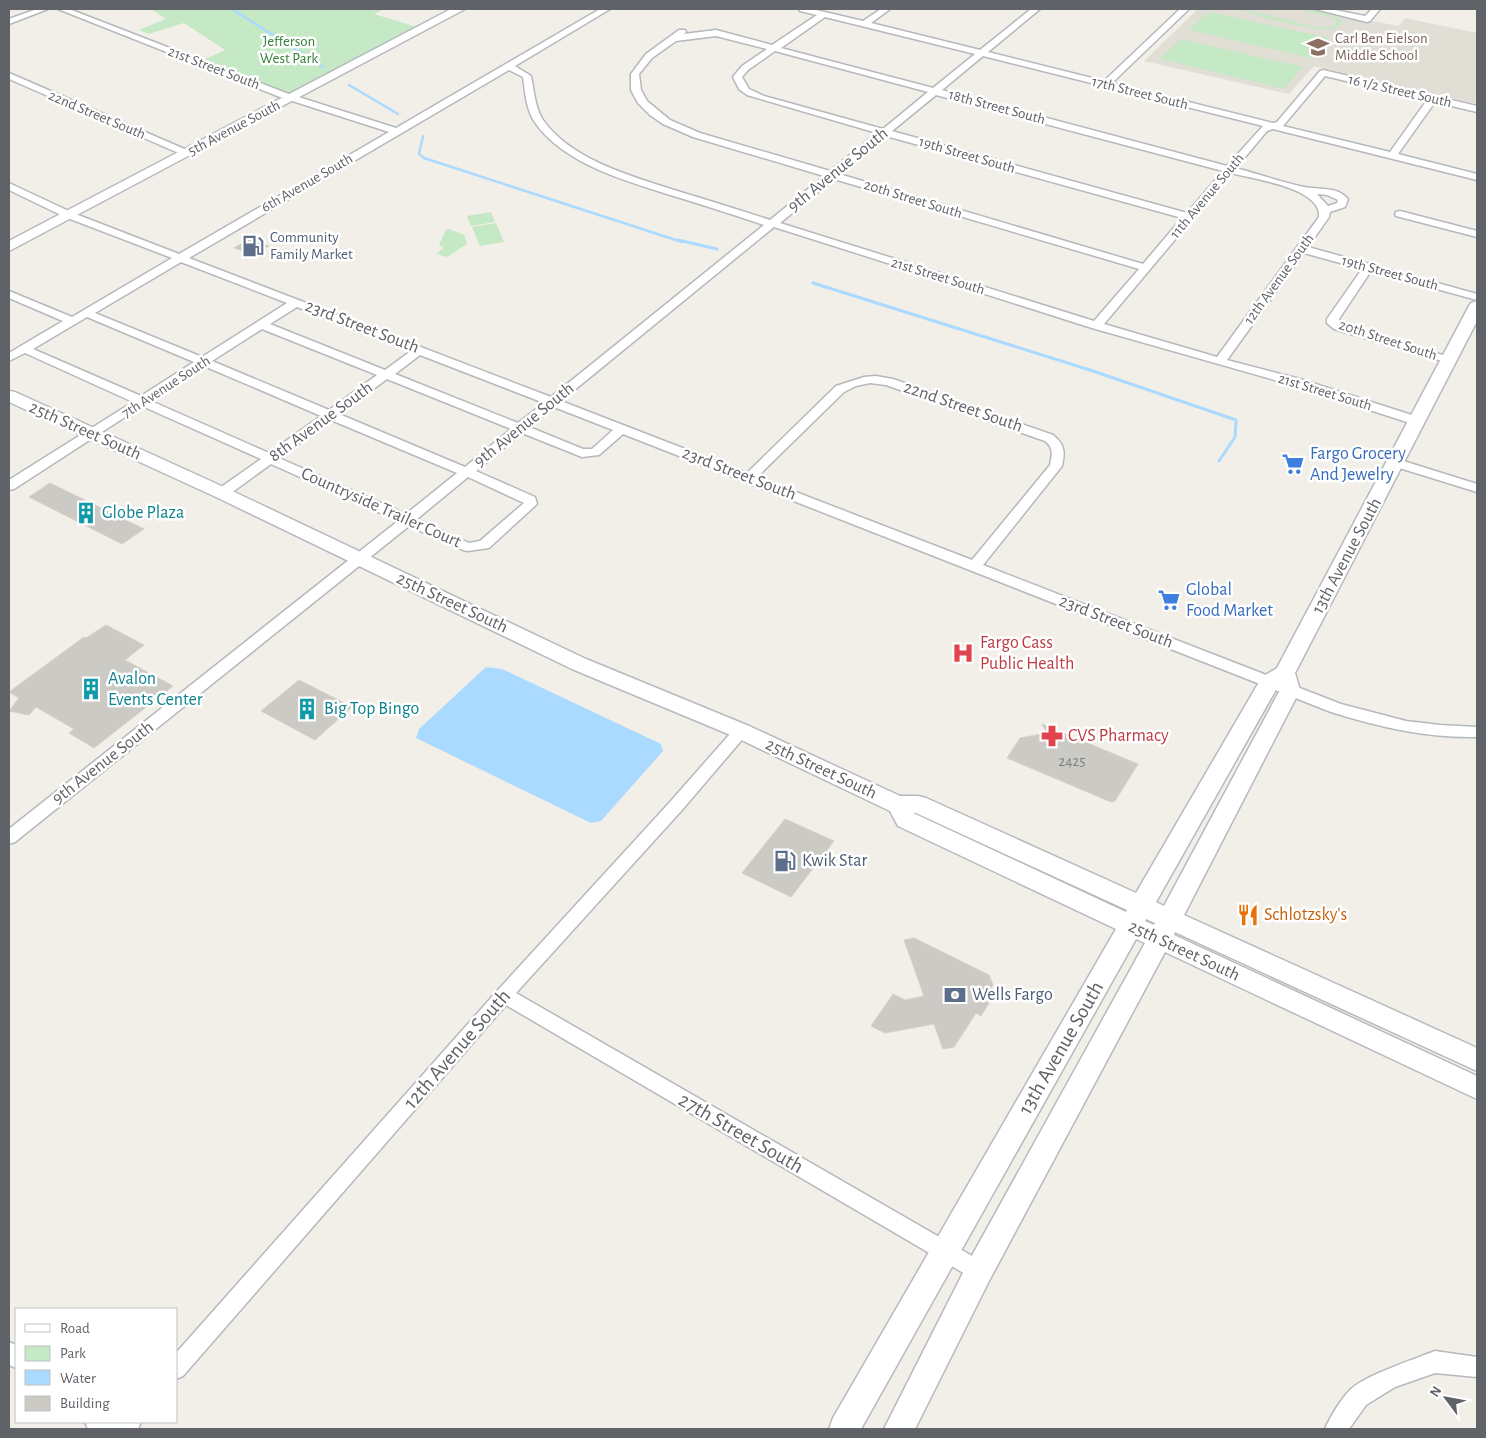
<svg xmlns="http://www.w3.org/2000/svg" width="1486" height="1438" viewBox="0 0 1486 1438" font-family="'Alegreya Sans',sans-serif">
  <style>
    .education { fill: #e1ded6 }
    .green { fill: #c5e8c5 }
    .water { fill: #aadaff }
    .lines { fill: none; stroke-linecap: round; stroke-linejoin: round }
    .stream-far1 { stroke: #aadaff; stroke-width: 2.5 }
    .stream { stroke: #aadaff; stroke-width: 3 }
    .building { fill: #cccac5; stroke: #d6d1c6 }
    .street-casing { stroke: #b5b8bc; stroke-width: 3 }
    .secondary-casing { stroke: #b6babf; stroke-width: 3 }
    .street { fill: #fff; fill-rule: evenodd }
    .secondary { fill: #fff; fill-rule: evenodd }
    .labels { text-anchor: middle; dominant-baseline: central; stroke-width: 5; stroke-linejoin: round; paint-order: stroke }
    .far-education-label { font-size: 15px; fill: #785e54; stroke: #fff; text-anchor: start }
    .far-park-label { font-size: 15px; fill: #348238; stroke: #fff }
    .far-street-label { font-size: 15px; fill: #5f6368; stroke: #fff }
    .far-service-label { font-size: 15px; fill: #4e5e75; stroke: #fff; text-anchor: start }
    .number-label { font-size: 15px; fill: #7a7d7f }
    .street-label { font-size: 18px; fill: #5f6368; stroke: #fff }
    .shop-label { font-size: 18px; fill: #366cbe; stroke: #fff; text-anchor: start }
    .culture-label { font-size: 18px; fill: #0d838f; stroke: #fff; text-anchor: start }
    .health-label { font-size: 18px; fill: #be3a42; stroke: #fff; text-anchor: start }
    .service-label { font-size: 18px; fill: #4e5e75; stroke: #fff; text-anchor: start }
    .food-label { font-size: 18px; fill: #c56008; stroke: #fff; text-anchor: start }
    .near-street-label { font-size: 21px; fill: #5f6368; stroke: #fff }
  </style>
  <rect width="100%" height="100%" fill="#f1efe8"/>
  <polygon class="education" points="1198,9 1308,9 1399,26 1405,18 1477,33 1477,104 1314,66 1289,94 1144,61"/>
  <g class="green">
    <polygon points="151,9 384,9 374,14 417,27 290,94 203,60 225,50 184,23 149,34 139,30 166,19"/>
    <path d="M1243 9 1315 27H1330L1336 24V20L1332 17 1296 9C1310 9 1329 12 1341 20V25C1334 28 1329 30 1322 29 1308 28 1252 17 1243 9Z"/>
    <polygon points="1209,12 1329,38 1311,58 1189,30"/>
    <polygon points="1181,39 1303,67 1284,89 1160,59"/>
    <polygon points="491,212 495,222 471,226 467,216"/>
    <polygon points="496,223 504,242 480,246 472,227"/>
    <polygon points="449,229 464,235 467,244 447,257 436,254 444,248 439,245 446,230"/>
  </g>
  <polygon class="water" points="486,667 502,669 661,744 663,751 601,821 591,823 416,738 419,729"/>
  <g class="lines">
    <g class="stream-far1">
      <polyline points="232,9 323,67"/>
      <polyline points="349,85 398,114"/>
      <polyline points="423,136 419,154 424,158 682,242"/>
    </g>
    <g class="stream">
      <polyline points="678,240 717,249"/>
      <polyline points="813,283 1093,371 1236,420 1235,437 1219,461"/>
    </g>
  </g>
  <g class="building">
    <polygon points="249,239 269,246 255,255 234,248"/>
    <polygon points="50,483 144,529 122,544 29,497"/>
    <polygon points="106,625 144,645 125,660 173,686 94,748 69,733 74,729 36,707 29,715 9,711 19,698 9,692 84,637 86,638"/>
    <polygon points="299,680 352,707 315,740 261,711"/>
    <polygon points="1042,724 1138,764 1115,801 1111,802 1007,758 1020,738 1047,733"/>
    <polygon points="785,819 834,841 791,897 742,873"/>
    <polygon points="914,938 989,975 993,985 984,1000 989,1003 981,1016 976,1013 954,1047 943,1049 934,1024 885,1033 871,1026 893,994 905,1000 924,996 904,940"/>
  </g>
  <g class="lines">
    <g class="street-casing">
      <g id="street">
        <polygon points="37,9 48,9 9,24 9,19"/>
        <path d="M58 9H69L286 93 396 128 600 9H610L515 66 531 76C534 90 535 108 543 120 572 162 641 179 687 194 714 202 742 211 770 220L824 176 693 137 663 124 650 115 638 103 631 90V74L646 54 679 30H685L686 32 684 34 716 30 772 45 817 15 800 11 799 9H812L863 21 881 9H890L871 23 980 50 1031 9H1040L988 52 1104 81 1180 9H1189L1112 83 1273 123 1277 122 1320 71 1323 70 1477 106V112L1435 102 1398 154 1477 174V180L1273 129 1267 131 1236 168C1258 174 1281 182 1304 187 1319 190 1337 186 1348 199L1345 207 1330 212 1329 217 1308 247 1477 294V300L1371 271 1339 319 1342 325 1453 358 1455 360 1449 363 1334 329 1327 323V319L1362 269 1304 253 1227 360 1300 379 1421 418 1423 421 1421 424H1413L1292 385 1092 328 774 227 561 401 747 473 836 386 864 377 876 376 893 379 1053 435C1065 445 1065 452 1062 466L983 565 1341 704 1406 721 1440 725 1477 727V737C1426 738 1379 727 1331 712L623 434 599 455 582 457 522 433 476 471 535 497 537 504 489 548 468 551 463 550 409 526 15 842 9 844V829L398 521 271 464 227 496H217L216 493 217 490 261 459 142 406 14 489 9 490V480L133 402 25 353 9 361V353L63 321 9 298V291L72 317 172 258 65 217 9 190V183L73 213 179 254 389 132 280 97ZM825 17 975 54 933 88 781 48ZM716 36 767 49 742 66 733 77 739 89 747 95 877 133 830 171 700 133 670 120 647 101 641 90 639 74 652 58 676 41ZM775 51 928 92 883 129 764 96 749 89 742 77 748 70ZM983 56 1263 126 1227 166 942 90ZM509 70 523 77C525 92 526 108 534 121 563 165 630 182 677 197 706 206 735 215 764 225L551 397 189 258ZM1325 76 1427 100 1390 152 1283 126ZM936 95 1223 171 1187 213 892 131ZM886 136 1182 218 1143 264 839 174ZM1231 173C1253 179 1322 188 1319 217L1217 357 1104 324ZM834 179 1139 269 1094 321 780 223ZM1317 194 1327 195 1338 200 1337 203 1328 206ZM181 262 287 303 202 357 95 313ZM297 307 411 351 385 370 270 324ZM87 317 194 362 141 396 33 349ZM262 329 377 375 329 410 212 361ZM420 355 544 403 518 423 395 374ZM204 366 321 416 269 453 151 401ZM387 379 511 429 465 467 339 414ZM870 383 886 385 1045 441C1054 448 1052 455 1050 465L972 560 757 477 844 392 856 386ZM554 407 613 430 592 449H583L529 427ZM331 420 457 473 406 514 279 458ZM468 477 524 503 480 541 469 543 417 519Z"/>
        <polygon points="1315,9 1330,9 1365,16 1372,9 1380,9 1370,21 1367,22"/>
        <polygon points="9,73 189,151 191,153 189,155 183,155 9,79"/>
        <polygon points="1400,211 1477,231 1477,237 1396,216 1395,214 1396,212"/>
        <polygon points="1397,459 1477,484 1477,492 1393,466 1391,463 1393,460"/>
        <polygon points="741,726 746,727 749,731 746,735 682,810 516,993 986,1264 989,1271 986,1278 979,1281 972,1278 506,1005 183,1376 176,1379 176,1353 498,990 670,802 736,727"/>
        <polygon points="9,1342 16,1345 16,1368 9,1365"/>
        <path d="M1435 1351 1477 1357V1377L1435 1373 1395 1387 1366 1405 1349 1429H1325C1330 1417 1341 1399 1350 1390 1367 1374 1413 1360 1435 1351Z"/>
        <polygon points="85,1422 114,1422 115,1423 115,1422 141,1422 138,1429 88,1429"/>
      </g>
    </g>
    <g class="secondary-casing">
      <g id="secondary">
        <polygon points="451,9 465,9 9,251 9,241"/>
        <path d="M1477 301V321L1295 673 1300 690 1184 915 1477 1048V1071L1175 932 1174 935 1477 1076V1099L1165 952 989 1281 915 1429H884L969 1261 1145 943 1136 939 861 1429H829L833 1418 1116 929 898 826 890 811 733 736 572 669 216 497 9 402V391L15 392 228 489 586 659 749 726 900 796H918L926 798 1136 893 1262 677 1277 668 1469 306 1471 303ZM1278 686 1280 690 1164 906 1156 902ZM913 813H916L1127 910 1126 912ZM1146 919 1155 923 1154 925 1145 921Z"/>
      </g>
    </g>
    <use href="#street" class="street"/>
    <use href="#secondary" class="secondary"/>
  </g>
  <defs>
    <g id="school-bare" transform="scale(1.725)"><path d="M0-5L7-2L0 1L-7-2ZM-4 1L0 2.5L4 1V4Q0 6-4 4Z" fill="#8d6e63" stroke="#fff" stroke-width="2.5" paint-order="stroke"/></g>
    <g id="fuel-bare" transform="scale(1.725)"><path d="M-5.5-6h7V0h2V4h1.3V-2.5L3-4.5l.8-.8L6-3V5H2.5V1h-1V6h-7ZM-4.2-4.7v3.2H.2V-4.7Z" fill="#5c6f8a" stroke="#fff" stroke-width="2.5" paint-order="stroke"/></g>
    <g id="supermarket-bare" transform="scale(1.725)"><path d="M-6-5.5h2.5l.6 2H6L4.5 2H-2.5L-4.4-4H-6ZM-1.5 3.2a1.3 1.3 0 1 0 .1 0ZM3 3.2a1.3 1.3 0 1 0 .1 0Z" fill="#3f7fe0" stroke="#fff" stroke-width="2.5" paint-order="stroke"/></g>
    <g id="building-bare" transform="scale(1.725)"><path d="M-4-6H4V6H1V3H-1V6H-4ZM-2.5-4.3h1.7v1.8h-1.7ZM.8-4.3h1.7v1.8H.8ZM-2.5-1h1.7V.8h-1.7ZM.8-1h1.7V.8H.8Z" fill="#0f9aa8" stroke="#fff" stroke-width="2.5" paint-order="stroke"/></g>
    <g id="hospital-bare" transform="scale(1.725)"><path d="M-5-5h3v3.5h4V-5h3V5h-3V1.5h-4V5h-3Z" fill="#e0444e" stroke="#fff" stroke-width="2.5" paint-order="stroke"/></g>
    <g id="pharmacy-bare" transform="scale(1.725)"><path d="M-2-6h4v4h4v4h-4v4h-4v-4h-4v-4h4Z" fill="#e0444e" stroke="#fff" stroke-width="2.5" paint-order="stroke"/></g>
    <g id="restaurant-bare" transform="scale(1.725)"><path d="M-5-6h1v4h1v-4h1v4h1v-4h1v5L-1.5 .5V6h-2V.5L-5-1ZM5-6V6H3V1.5H1.5Q1.5-4 5-6Z" fill="#e8710a" stroke="#fff" stroke-width="2.5" paint-order="stroke"/></g>
    <g id="bank-bare" transform="scale(1.725)"><path d="M-6-4H6V4H-6ZM0-2.3a2.3 2.3 0 1 0 0 4.6a2.3 2.3 0 1 0 0-4.6Z" fill="#5c6f8a" stroke="#fff" stroke-width="2.5" paint-order="stroke"/></g>
  </defs>
  <g fill-rule="evenodd">
    <use href="#school-bare" x="1318" y="47"/>
    <use href="#fuel-bare" x="253" y="246"/>
    <use href="#supermarket-bare" x="1293" y="464"/>
    <use href="#building-bare" x="86" y="513"/>
    <use href="#supermarket-bare" x="1169" y="600"/>
    <use href="#hospital-bare" x="963" y="653"/>
    <use href="#building-bare" x="91" y="689"/>
    <use href="#building-bare" x="307" y="709"/>
    <use href="#pharmacy-bare" x="1052" y="736"/>
    <use href="#fuel-bare" x="785" y="861"/>
    <use href="#restaurant-bare" x="1248" y="915"/>
    <use href="#bank-bare" x="955" y="995"/>
  </g>
  <g class="labels">
    <g class="far-education-label">
      <text x="1335" y="38">Carl Ben Eielson<tspan x="1335" dy="17">Middle School</tspan></text>
    </g>
    <g class="far-park-label">
      <text x="289" y="41">Jefferson<tspan x="289" dy="17">West Park</tspan></text>
    </g>
    <g class="far-street-label">
      <text transform="translate(214 68) rotate(21)">21st Street South</text>
      <text transform="translate(1400 91) rotate(13)">16 1/2 Street South</text>
      <text transform="translate(1140 93) rotate(14)">17th Street South</text>
      <text transform="translate(997 107) rotate(15)">18th Street South</text>
      <text transform="translate(97 115) rotate(23)">22nd Street South</text>
      <text transform="translate(234 128) rotate(-28)">5th Avenue South</text>
      <text transform="translate(967 155) rotate(16)">19th Street South</text>
      <text transform="translate(307 183) rotate(-30)">6th Avenue South</text>
      <text transform="translate(1207 196) rotate(-50)">11th Avenue South</text>
      <text transform="translate(913 199) rotate(17)">20th Street South</text>
      <text transform="translate(1390 273) rotate(15)">19th Street South</text>
      <text transform="translate(938 276) rotate(17)">21st Street South</text>
      <text transform="translate(1279 279) rotate(-54)">12th Avenue South</text>
      <text transform="translate(1388 340) rotate(18)">20th Street South</text>
      <text transform="translate(166 387) rotate(-33)">7th Avenue South</text>
      <text transform="translate(1325 392) rotate(17)">21st Street South</text>
    </g>
    <g class="far-service-label">
      <text x="270" y="237">Community<tspan x="270" dy="17">Family Market</tspan></text>
    </g>
    <g class="number-label">
      <text x="1072" y="761">2425</text>
    </g>
    <g class="street-label">
      <text transform="translate(838 170) rotate(-39)">9th Avenue South</text>
      <text transform="translate(362 327) rotate(21)">23rd Street South</text>
      <text transform="translate(963 407) rotate(19)">22nd Street South</text>
      <text transform="translate(321 422) rotate(-36)">8th Avenue South</text>
      <text transform="translate(524 425) rotate(-39)">9th Avenue South</text>
      <text transform="translate(85 431) rotate(24)">25th Street South</text>
      <text transform="translate(739 474) rotate(21)">23rd Street South</text>
      <text transform="translate(381 508) rotate(24)">Countryside Trailer Court</text>
      <text transform="translate(1347 556) rotate(-62)">13th Avenue South</text>
      <text transform="translate(452 603) rotate(25)">25th Street South</text>
      <text transform="translate(1116 622) rotate(21)">23rd Street South</text>
      <text transform="translate(103 763) rotate(-38)">9th Avenue South</text>
      <text transform="translate(821 769) rotate(25)">25th Street South</text>
      <text transform="translate(1184 951) rotate(25)">25th Street South</text>
    </g>
    <g class="shop-label">
      <text x="1310" y="454">Fargo Grocery<tspan x="1310" dy="21">And Jewelry</tspan></text>
      <text x="1186" y="590">Global<tspan x="1186" dy="21">Food Market</tspan></text>
    </g>
    <g class="culture-label">
      <text x="102" y="513">Globe Plaza</text>
      <text x="108" y="679">Avalon<tspan x="108" dy="21">Events Center</tspan></text>
      <text x="324" y="709">Big Top Bingo</text>
    </g>
    <g class="health-label">
      <text x="980" y="643">Fargo Cass<tspan x="980" dy="21">Public Health</tspan></text>
      <text x="1068" y="736">CVS Pharmacy</text>
    </g>
    <g class="service-label">
      <text x="802" y="861">Kwik Star</text>
      <text x="972" y="995">Wells Fargo</text>
    </g>
    <g class="food-label">
      <text x="1264" y="915">Schlotzsky's</text>
    </g>
    <g class="near-street-label">
      <text transform="translate(1061 1048) rotate(-60)">13th Avenue South</text>
      <text transform="translate(457 1049) rotate(-49)">12th Avenue South</text>
      <text transform="translate(741 1133) rotate(30)">27th Street South</text>
    </g>
  </g>
  <rect width="1486" height="1438" fill="none" stroke="#5f6368" stroke-width="20"/>
  <rect x="15" y="1308" width="162" height="115" fill="#ffffff" stroke="#bfc1c3"/>
  <rect x="25" y="1324" width="25" height="8" fill="#ffffff" stroke="#bfc1c3"/>
  <text x="60" y="1333" font-size="15" fill="#5f6368">Road</text>
  <rect x="25" y="1346" width="25" height="15" fill="#c5e8c5" stroke="#bfc1c3"/>
  <text x="60" y="1358" font-size="15" fill="#5f6368">Park</text>
  <rect x="25" y="1370" width="25" height="15" fill="#aadaff" stroke="#bfc1c3"/>
  <text x="60" y="1383" font-size="15" fill="#5f6368">Water</text>
  <rect x="25" y="1396" width="25" height="15" fill="#cccac5" stroke="#bfc1c3"/>
  <text x="60" y="1408" font-size="15" fill="#5f6368">Building</text>
  <g transform="translate(1446 1398) rotate(302)" stroke="#ffffff" stroke-width="4" paint-order="stroke">
  <path d="M0-4L9 19L0 12L-9 19Z" fill="#5f6368"/>
  <text y="-8" font-size="14" font-weight="bold" text-anchor="middle" fill="#5f6368">N</text>
  </g>
</svg>
